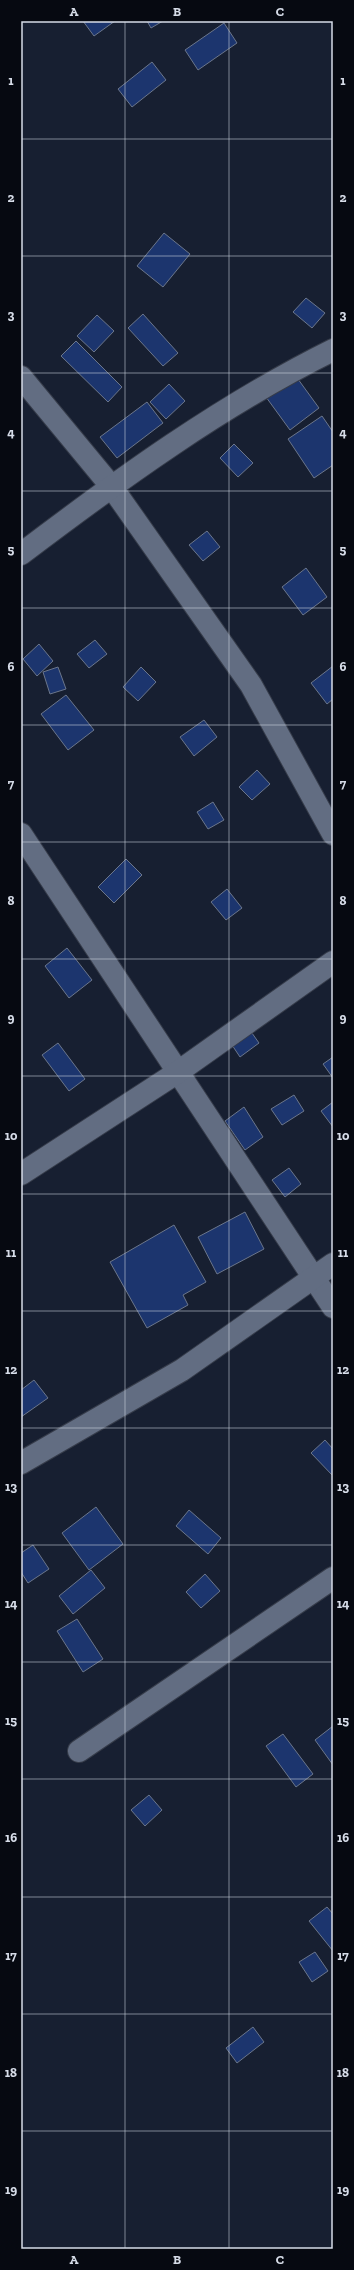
<svg xmlns="http://www.w3.org/2000/svg" width="354" height="2270" viewBox="0 0 354 2270" font-family="'Zilla Slab',serif">
  <style>
    .building { fill: #1c356e; stroke: #6b768b }
    .lines { fill: none; stroke-linecap: round; stroke-linejoin: round }
    .minor-casing { stroke: #363c4a; stroke-width: 24 }
    .minor { stroke: #626d82; stroke-width: 22 }
    .grid { fill: none; stroke: #d6dce8; stroke-width: 1; stroke-opacity: 0.55 }
    .neatline { fill: none; stroke: #d6dce8; stroke-width: 1.5 }
    .grid-label { font-size: 13px; text-anchor: middle; font-weight: bold; fill: #d6dce8 }
  </style>
  <rect width="100%" height="100%" fill="#171f31"/>
  <g class="building">
    <polygon points="83,21 115,21 94,36"/>
    <polygon points="147,21 163,21 151,28"/>
    <polygon points="224,23 237,43 198,70 185,50"/>
    <polygon points="152,62 166,80 132,107 118,89"/>
    <polygon points="164,233 190,254 163,287 137,266"/>
    <polygon points="306,298 325,313 312,328 293,312"/>
    <polygon points="143,314 178,353 163,366 128,328"/>
    <polygon points="97,315 114,331 94,352 77,336"/>
    <polygon points="76,341 122,387 108,402 61,356"/>
    <polygon points="295,375 319,408 290,430 266,397"/>
    <polygon points="169,384 185,401 166,419 150,402"/>
    <polygon points="147,402 163,423 117,458 100,437"/>
    <polygon points="322,416 333,432 333,465 314,478 288,439"/>
    <polygon points="234,444 253,463 238,477 220,458"/>
    <polygon points="207,531 220,547 203,561 189,545"/>
    <polygon points="306,568 327,597 303,615 282,587"/>
    <polygon points="95,640 107,654 89,668 77,654"/>
    <polygon points="39,644 53,661 37,676 23,659"/>
    <polygon points="333,666 333,699 327,704 311,683"/>
    <polygon points="58,667 66,689 50,694 43,672"/>
    <polygon points="141,667 156,682 138,701 123,687"/>
    <polygon points="66,695 94,730 68,750 41,714"/>
    <polygon points="204,720 217,737 194,756 180,737"/>
    <polygon points="257,770 270,784 252,800 239,787"/>
    <polygon points="213,802 224,820 208,829 197,812"/>
    <polygon points="126,859 142,875 114,903 98,887"/>
    <polygon points="227,889 242,908 226,920 211,902"/>
    <polygon points="67,948 92,980 69,998 45,966"/>
    <polygon points="247,1026 259,1043 240,1057 228,1039"/>
    <polygon points="58,1043 85,1079 69,1091 42,1055"/>
    <polygon points="333,1057 333,1078 323,1064"/>
    <polygon points="294,1095 304,1111 282,1125 271,1109"/>
    <polygon points="333,1102 333,1127 321,1111"/>
    <polygon points="244,1107 263,1137 245,1150 225,1121"/>
    <polygon points="289,1168 301,1184 285,1197 272,1180"/>
    <polygon points="245,1212 264,1249 217,1274 198,1237"/>
    <polygon points="174,1225 206,1282 183,1295 188,1305 147,1328 110,1262"/>
    <polygon points="34,1380 48,1398 21,1417 21,1390"/>
    <polygon points="325,1440 333,1449 333,1476 311,1453"/>
    <polygon points="96,1507 123,1544 89,1570 62,1533"/>
    <polygon points="189,1510 221,1538 208,1554 176,1526"/>
    <polygon points="33,1545 49,1569 28,1583 21,1572 21,1553"/>
    <polygon points="91,1570 105,1588 73,1614 59,1596"/>
    <polygon points="205,1574 220,1591 201,1608 186,1592"/>
    <polygon points="77,1619 103,1659 83,1672 57,1631"/>
    <polygon points="333,1726 333,1765 315,1740"/>
    <polygon points="283,1734 313,1774 296,1787 266,1746"/>
    <polygon points="149,1795 162,1810 145,1826 131,1810"/>
    <polygon points="327,1907 333,1914 333,1951 309,1921"/>
    <polygon points="315,1952 328,1971 312,1982 299,1962"/>
    <polygon points="253,2027 264,2042 237,2063 226,2048"/>
  </g>
  <g class="lines">
    <g class="minor-casing">
      <g id="minor">
        <polyline points="21,377 111,486 251,685 333,834"/>
        <path d="M21 554C120 479 222 405 333 350"/>
        <polyline points="21,834 333,1307"/>
        <polyline points="21,1174 178,1072 333,962"/>
        <polyline points="21,1463 182,1370 333,1264"/>
        <polyline points="79,1751 333,1578"/>
      </g>
    </g>
    <use href="#minor" class="minor"/>
  </g>
  <path class="grid" d="M125 21V2249M229 21V2249M21 139H333M21 256H333M21 373H333M21 491H333M21 608H333M21 725H333M21 842H333M21 959H333M21 1076H333M21 1194H333M21 1311H333M21 1428H333M21 1545H333M21 1662H333M21 1779H333M21 1897H333M21 2014H333M21 2131H333"/>
  <rect width="354" height="2270" fill="none" stroke="#060911" stroke-width="44"/>
  <rect x="22" y="22" width="310" height="2226" class="neatline"/>
  <g class="grid-label">
    <text x="74" y="16">A</text>
    <text x="177" y="16">B</text>
    <text x="280" y="16">C</text>
    <text x="11" y="85">1</text>
    <text x="343" y="85">1</text>
    <text x="11" y="202">2</text>
    <text x="343" y="202">2</text>
    <text x="11" y="319">3</text>
    <text x="343" y="319">3</text>
    <text x="11" y="437">4</text>
    <text x="343" y="437">4</text>
    <text x="11" y="554">5</text>
    <text x="343" y="554">5</text>
    <text x="11" y="671">6</text>
    <text x="343" y="671">6</text>
    <text x="11" y="788">7</text>
    <text x="343" y="788">7</text>
    <text x="11" y="905">8</text>
    <text x="343" y="905">8</text>
    <text x="11" y="1022">9</text>
    <text x="343" y="1022">9</text>
    <text x="11" y="1140">10</text>
    <text x="343" y="1140">10</text>
    <text x="11" y="1257">11</text>
    <text x="343" y="1257">11</text>
    <text x="11" y="1374">12</text>
    <text x="343" y="1374">12</text>
    <text x="11" y="1491">13</text>
    <text x="343" y="1491">13</text>
    <text x="11" y="1608">14</text>
    <text x="343" y="1608">14</text>
    <text x="11" y="1725">15</text>
    <text x="343" y="1725">15</text>
    <text x="11" y="1842">16</text>
    <text x="343" y="1842">16</text>
    <text x="11" y="1960">17</text>
    <text x="343" y="1960">17</text>
    <text x="11" y="2077">18</text>
    <text x="343" y="2077">18</text>
    <text x="11" y="2194">19</text>
    <text x="343" y="2194">19</text>
    <text x="74" y="2264">A</text>
    <text x="177" y="2264">B</text>
    <text x="280" y="2264">C</text>
  </g>
</svg>
